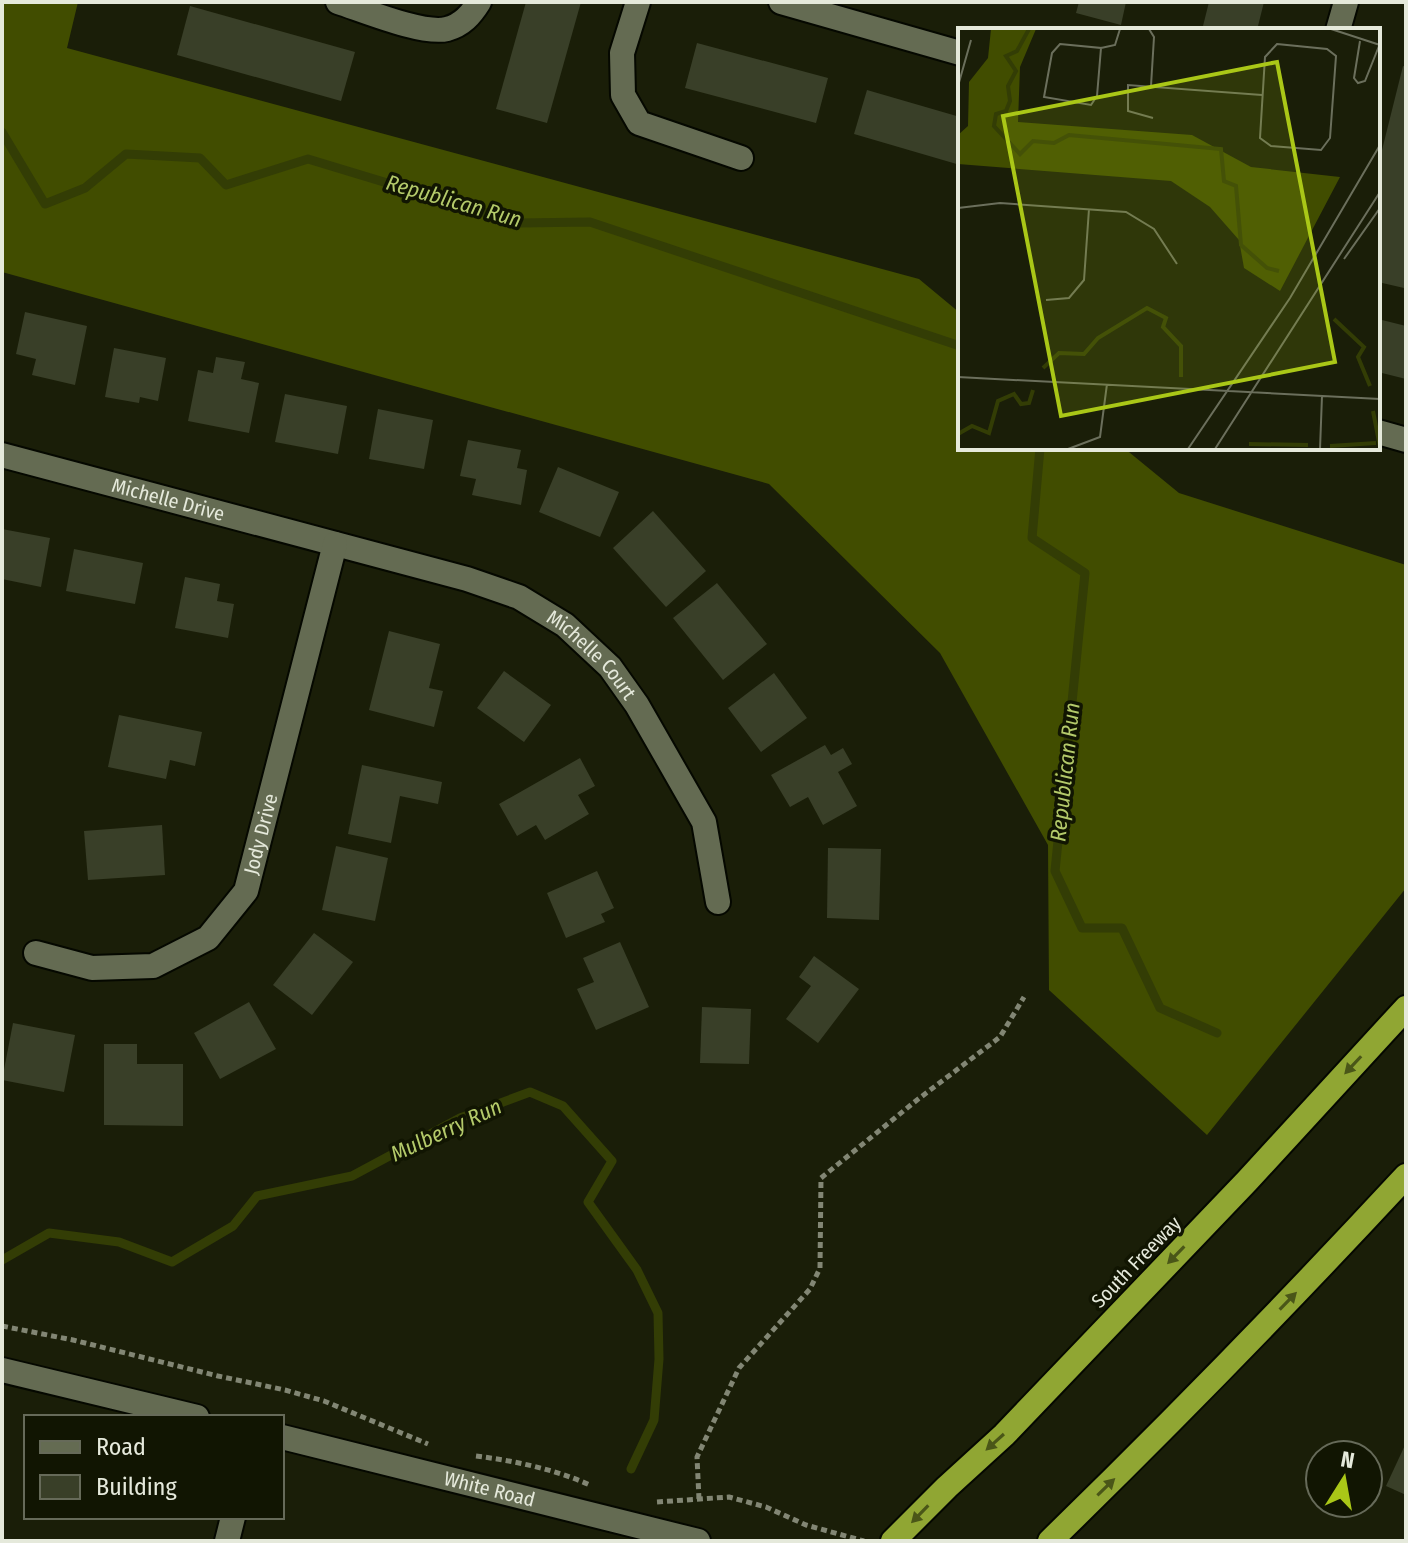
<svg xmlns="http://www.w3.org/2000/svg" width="1408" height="1543" viewBox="0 0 1408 1543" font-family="'Fira Sans Condensed',sans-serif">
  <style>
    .forest { fill: #414d00 }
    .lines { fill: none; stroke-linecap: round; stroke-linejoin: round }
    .stream { stroke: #333d05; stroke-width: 9 }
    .building { fill: #393f28 }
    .minor-casing { stroke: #050800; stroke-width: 28 }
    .highway-casing { stroke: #050800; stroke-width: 28 }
    .path { stroke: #828674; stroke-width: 5; stroke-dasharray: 6 4; stroke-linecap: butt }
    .minor { stroke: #646b52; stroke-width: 24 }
    .highway { stroke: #90a633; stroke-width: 24 }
    .oneway { fill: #4a5618 }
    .labels { text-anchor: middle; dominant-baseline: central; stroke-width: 7; stroke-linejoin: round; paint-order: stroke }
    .street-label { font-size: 20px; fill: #e5e9db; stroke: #111502 }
    .water-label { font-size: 22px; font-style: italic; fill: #b4ca6a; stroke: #111502 }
    .inset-river { fill: none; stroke: #333d05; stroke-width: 4 }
    .inset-road { fill: none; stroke: #6b6f5c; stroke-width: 2 }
    .view { fill: #aac717; fill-opacity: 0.15; stroke: #aac717; stroke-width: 4 }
    .inset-edge { fill: none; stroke: #e5e9db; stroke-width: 4 }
  </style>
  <rect width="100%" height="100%" fill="#1a1e08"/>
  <polygon class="forest" points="2,2 78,2 67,48 919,279 960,313 960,448 1124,448 1179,493 1406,565 1406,888 1207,1135 1049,990 1048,845 940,653 769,484 2,272"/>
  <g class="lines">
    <g class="stream">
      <polyline points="2,132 45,204 85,188 126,154 200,158 226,185 308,159 519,223 590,222 960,346"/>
      <polyline points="1040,448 1032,538 1085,573 1055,871 1082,928 1122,928 1160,1008 1217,1033"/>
      <polyline points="2,1260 49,1233 119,1242 172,1262 233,1226 257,1196 352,1176 460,1118 530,1092 563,1106 612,1161 588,1202 637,1270 658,1313 659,1359 654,1420 631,1469"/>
    </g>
  </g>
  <g class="building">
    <polygon points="526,2 581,2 547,123 496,109"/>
    <polygon points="1079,2 1126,2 1121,25 1076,13"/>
    <polygon points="1209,2 1264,2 1257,30 1202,30"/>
    <polygon points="190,6 355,52 341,101 177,55"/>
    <polygon points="697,43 828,78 816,123 685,88"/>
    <polygon points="1403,66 1406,67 1406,281 1404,288 1378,282 1378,166"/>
    <polygon points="867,90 960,117 960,165 854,134"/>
    <polygon points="25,312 87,326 75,385 32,375 36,359 16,354"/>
    <polygon points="1378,319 1406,326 1406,379 1378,372"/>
    <polygon points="114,348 166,358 158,401 140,397 139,403 105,397"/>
    <polygon points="216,357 245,362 241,379 259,383 249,433 188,421 198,370 213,373"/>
    <polygon points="285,394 347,406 338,454 275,442"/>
    <polygon points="378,409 433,420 424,469 369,459"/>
    <polygon points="468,440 521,450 517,468 527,470 521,505 472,495 476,479 460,476"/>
    <polygon points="558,467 619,492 600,537 539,512"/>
    <polygon points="653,511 706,571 666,607 613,548"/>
    <polygon points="2,529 50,538 41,587 2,579"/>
    <polygon points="74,549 143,563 135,604 66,591"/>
    <polygon points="185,577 220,584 217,601 234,604 228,638 175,628"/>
    <polygon points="717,583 767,644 723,680 673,618"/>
    <polygon points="389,631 440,644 429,688 443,691 434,727 369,710"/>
    <polygon points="504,671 551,705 524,742 477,708"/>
    <polygon points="774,673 807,718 761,752 728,708"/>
    <polygon points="119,715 202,732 195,766 170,760 166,779 108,767"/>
    <polygon points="825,745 831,755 843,748 852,764 838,772 857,806 823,825 808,797 790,807 771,775"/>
    <polygon points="580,758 595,786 578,795 589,814 545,840 536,825 517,836 499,804"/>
    <polygon points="362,765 442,782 438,804 400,796 391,843 348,834"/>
    <polygon points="162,825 165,875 88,880 84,831"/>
    <polygon points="336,846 388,858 375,921 322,910"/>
    <polygon points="828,848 881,849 879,920 827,918"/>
    <polygon points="597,871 614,908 601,914 605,922 566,938 547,893"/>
    <polygon points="314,933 353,962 312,1015 273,985"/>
    <polygon points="620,942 649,1007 596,1030 577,989 594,982 583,958"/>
    <polygon points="814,956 859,989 818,1043 786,1019 811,986 799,977"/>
    <polygon points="249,1002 276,1049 220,1079 194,1033"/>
    <polygon points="702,1007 751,1009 749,1064 700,1063"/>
    <polygon points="13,1023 75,1035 64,1092 2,1080"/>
    <polygon points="104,1044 137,1044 137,1064 183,1064 183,1126 104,1125"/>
    <polygon points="1406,1443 1406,1495 1386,1486"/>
  </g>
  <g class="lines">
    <g class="minor-casing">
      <g id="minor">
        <path d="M338 2C363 10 423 35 447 29 462 25 471 15 479 2"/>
        <polyline points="638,2 622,53 623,95 639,123 741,158"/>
        <polyline points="781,2 960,53"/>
        <polyline points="1338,30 1346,2"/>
        <polyline points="1378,432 1406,440"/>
        <path id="s1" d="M2 455 467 579 519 597 565 625 610 667 637 705 704 822 718 902"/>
        <path id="s2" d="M36 953 92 968 153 966 208 938 246 891 335 544"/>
        <polyline points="2,1370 197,1417"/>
        <path id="s3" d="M282 1437 698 1541"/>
        <polyline points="227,1541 233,1517"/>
      </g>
    </g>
    <g class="highway-casing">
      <g id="highway">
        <polyline points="893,1541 947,1487 1004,1435 1247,1181 1406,1008"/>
        <path d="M1050 1541C1172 1422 1290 1301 1406 1176"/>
      </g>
    </g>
    <g class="path">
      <polyline points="2,1326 73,1340 218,1376 285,1390 324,1401 428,1444"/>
      <path d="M476 1456C515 1461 554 1469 590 1485"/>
      <polyline points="699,1499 697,1457 739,1368 810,1289 820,1268 821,1178 917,1100 1000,1037 1024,997"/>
      <polyline points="657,1502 729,1497 766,1507 806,1525 864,1541"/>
    </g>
    <use href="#minor" class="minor"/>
    <use href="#highway" class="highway"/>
  </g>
  <defs><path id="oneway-solid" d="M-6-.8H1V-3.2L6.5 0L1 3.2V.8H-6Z" transform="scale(2)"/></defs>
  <g class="oneway">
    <use href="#oneway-solid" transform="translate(1353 1065) rotate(133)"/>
    <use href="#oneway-solid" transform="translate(1176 1255) rotate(134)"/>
    <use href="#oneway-solid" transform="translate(1288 1301) rotate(-46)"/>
    <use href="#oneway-solid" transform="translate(995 1442) rotate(138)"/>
    <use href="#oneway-solid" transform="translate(1106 1487) rotate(-44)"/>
    <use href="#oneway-solid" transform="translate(920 1514) rotate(134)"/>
  </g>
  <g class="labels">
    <g class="street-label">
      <text stroke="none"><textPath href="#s1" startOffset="172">Michelle Drive</textPath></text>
      <text stroke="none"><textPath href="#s1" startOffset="630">Michelle Court</textPath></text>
      <text stroke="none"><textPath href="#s2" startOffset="300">Jody Drive</textPath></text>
      <text transform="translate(1136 1262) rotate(-46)">South Freeway</text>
      <text stroke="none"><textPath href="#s3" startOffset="214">White Road</textPath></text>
    </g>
    <g class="water-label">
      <text transform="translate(454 201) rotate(16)">Republican Run</text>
      <text transform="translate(1065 772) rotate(-84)">Republican Run</text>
      <text transform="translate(446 1130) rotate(-25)">Mulberry Run</text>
    </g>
  </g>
  <g transform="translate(958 28)">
    <rect width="422" height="422" fill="#1a1e08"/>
    <path d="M33 1H78L62 39 60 94 234 107 293 139 382 149 322 263 286 240 281 212 252 179 213 153 0 136V107L10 98 11 54 30 30Z" fill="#414d00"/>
    <path class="inset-river" d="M71 1 59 23 48 28 58 43 50 58 52 73 48 83 38 86 36 98 62 126 75 113 96 115 111 107 263 121 266 153 278 158 283 217 309 240 321 243M376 291 406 319 400 329 412 358M85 340 101 325 126 326 140 310 189 280 208 290 205 299 223 318V349M415 383 422 419M0 406 14 398 31 405 40 373 56 366 63 376 71 375 75 362M291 416 350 417M372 418 418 415"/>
    <path class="inset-road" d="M191 1 196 9 193 58M373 1 422 17M402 13 396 50 400 55 407 53 421 18M102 16 143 20 139 68 133 77 86 69 94 25ZM319 16 369 21 378 28 372 110 363 122 313 118 302 110 307 29ZM143 20 157 17 162 1M0 58 13 12M195 90 170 83V57L304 67M0 180 42 175 168 184 196 201 219 236M386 231 422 180M88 272 111 270 126 252 131 181M0 349 422 371M110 421 142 409 149 356M230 421 332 270 422 117M257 421 422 164M362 421 364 368"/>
    <path class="view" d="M319 34 377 334 103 388 45 88Z"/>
    <rect width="422" height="422" class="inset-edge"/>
  </g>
  <rect width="1408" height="1543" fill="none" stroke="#e5e9db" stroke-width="8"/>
  <rect x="24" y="1415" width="260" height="104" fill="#111502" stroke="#666a59" stroke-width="2"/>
  <rect x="40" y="1441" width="40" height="12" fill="#646b52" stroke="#666a59" stroke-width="2"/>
  <text x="96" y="1455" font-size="24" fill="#e5e9db">Road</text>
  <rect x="40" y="1475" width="40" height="24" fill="#393f28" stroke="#666a59" stroke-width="2"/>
  <text x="96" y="1495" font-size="24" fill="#e5e9db">Building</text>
  <g transform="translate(1344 1479) rotate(11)"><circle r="38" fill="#111502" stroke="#666a59" stroke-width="2"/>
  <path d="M0-6L14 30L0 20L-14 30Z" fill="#aac717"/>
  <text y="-12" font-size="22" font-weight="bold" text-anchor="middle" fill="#e5e9db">N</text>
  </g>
</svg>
